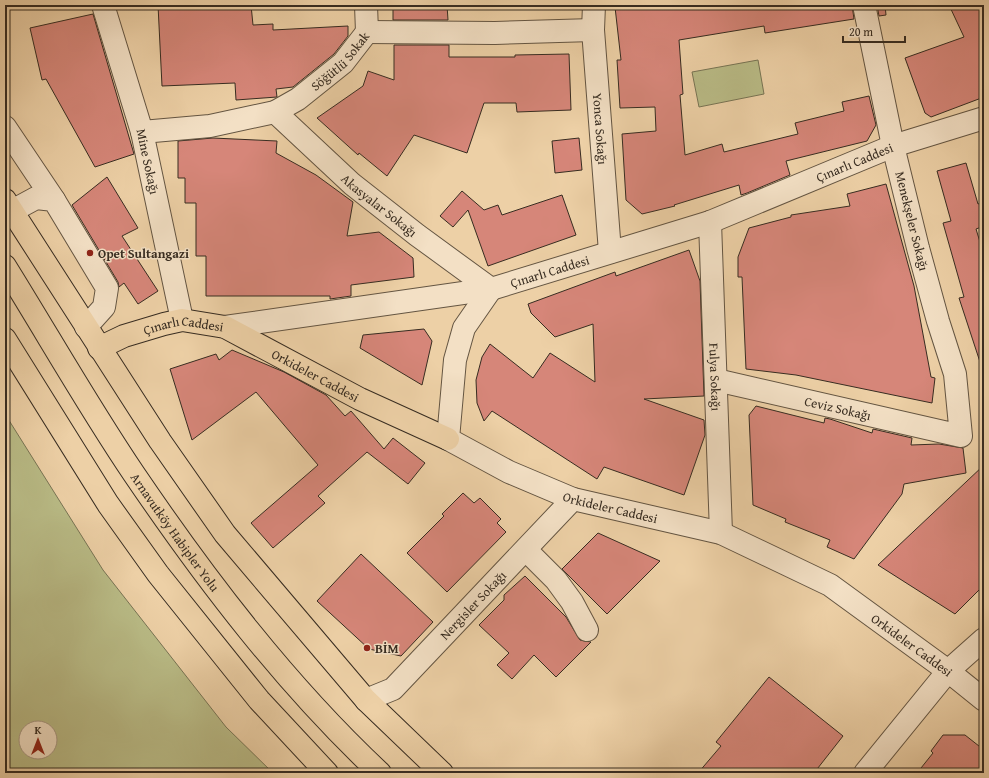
<svg xmlns="http://www.w3.org/2000/svg" width="989" height="778" viewBox="0 0 989 778" font-family="'Gentium Book Plus',serif">
  <style>
    .green { fill: #b9bb86; stroke: #787454; fill-rule: evenodd }
    .building { fill: #d68679; stroke: #372c21 }
    .lines { fill: none; stroke-linecap: round; stroke-linejoin: round }
    .minor-casing { stroke: #645542; stroke-width: 24 }
    .major-casing { stroke: #372c21; stroke-width: 24 }
    .highway-casing { stroke: #372c21; stroke-width: 24 }
    .minor { stroke: #f3e0c5; stroke-width: 22 }
    .major { stroke: #edd0a6; stroke-width: 22 }
    .highway { stroke: #edd0a6; stroke-width: 22 }
    .poi-dot { fill: #8f2418; stroke: #f3e0c5; stroke-width: 1.5 }
    .labels { text-anchor: middle; dominant-baseline: central; stroke-width: 3; stroke-linejoin: round; paint-order: stroke }
    .street-label { font-size: 13px; fill: #372c21; stroke: #f3e0c5 }
    .poi-label { font-size: 13px; font-weight: bold; fill: #372c21; stroke: #f3e0c5; text-anchor: start }
  </style>
  <rect width="100%" height="100%" fill="#edd0a6"/>
  <filter id="stains"><feTurbulence type="fractalNoise" baseFrequency=".005" numOctaves="4"/><feColorMatrix values="0 0 0 0 .2 0 0 0 0 .09 0 0 0 0 .02 0 0 0 .5 -.17"/></filter>
  <radialGradient id="worn" r=".72"><stop offset=".6" stop-color="#630" stop-opacity="0"/><stop offset="1" stop-color="#630" stop-opacity=".3"/></radialGradient>
  <g class="green">
    <polygon points="758,60 764,94 699,107 692,72"/>
    <path d="M5 414 103 570 226 727 273 773H5ZM26 728H50V752H26Z"/>
  </g>
  <g class="building">
    <polygon points="158,5 251,5 253,25 273,24 273,30 348,26 348,36 334,54 293,87 276,89 277,97 236,100 235,83 162,86"/>
    <polygon points="393,5 447,5 448,20 393,20"/>
    <polygon points="632,5 852,5 854,19 765,33 764,26 679,40 683,94 680,95 685,155 722,144 724,152 798,134 795,123 844,111 842,102 869,96 876,125 867,141 786,161 790,175 747,193 741,195 739,185 674,205 675,206 642,214 626,200 622,134 656,131 655,107 620,108 617,60 621,60 615,7"/>
    <polygon points="877,5 885,5 886,15 879,16"/>
    <polygon points="949,5 984,5 984,97 931,117 925,113 905,58 964,37"/>
    <polygon points="93,14 134,154 95,167 46,79 42,80 30,28"/>
    <polygon points="394,45 449,45 449,57 515,57 515,55 569,54 571,110 517,112 516,103 484,103 467,153 414,135 387,176 359,153 358,155 317,118 363,86 368,71 394,80"/>
    <polygon points="213,138 277,141 276,153 316,175 353,202 347,236 379,232 413,258 414,277 351,285 351,296 330,299 330,296 206,296 206,256 196,256 196,203 185,203 185,178 178,178 178,141"/>
    <polygon points="579,138 582,170 555,173 552,141"/>
    <polygon points="966,163 978,204 984,202 984,226 976,229 984,255 984,365 981,365 959,298 964,297 943,223 951,221 937,171"/>
    <polygon points="107,177 138,228 122,236 158,291 138,304 124,283 119,287 118,282 72,205"/>
    <polygon points="886,184 914,286 931,377 935,378 932,403 796,375 746,369 742,277 738,277 738,257 749,228 791,217 791,215 850,206 847,194"/>
    <polygon points="462,191 484,210 498,205 502,215 562,195 576,235 488,266 468,210 453,227 440,216"/>
    <polygon points="689,250 700,281 704,396 644,399 704,420 705,435 684,495 604,467 597,479 492,411 484,421 477,403 476,380 482,357 490,344 533,378 550,353 595,382 593,324 555,337 531,313 528,304 615,272 616,276"/>
    <polygon points="424,329 432,341 422,385 360,348 363,335"/>
    <polygon points="232,350 284,372 326,395 345,416 351,411 384,449 393,438 425,463 408,484 367,452 318,496 325,503 273,548 251,523 318,465 256,392 192,440 170,369 216,354 219,360"/>
    <polygon points="756,406 824,423 825,418 830,419 872,433 873,429 912,438 911,445 939,444 963,448 966,473 904,484 902,494 854,559 827,547 830,540 785,522 786,519 753,505 749,415"/>
    <polygon points="984,465 984,585 955,614 878,565"/>
    <polygon points="463,493 474,503 480,498 501,519 497,523 506,532 447,592 407,553 444,516 442,514"/>
    <polygon points="598,533 660,561 607,614 562,569"/>
    <polygon points="361,554 433,622 401,656 369,649 317,601"/>
    <polygon points="525,576 566,617 580,640 591,642 556,677 534,655 512,679 497,665 509,653 479,625 504,600 504,595"/>
    <polygon points="769,677 843,736 814,773 698,773 721,746 716,742"/>
    <polygon points="943,735 965,735 984,750 984,773 917,773 933,753 931,751"/>
  </g>
  <g class="lines">
    <g class="minor-casing">
      <g id="minor">
        <path id="s1" d="M103 5 142 132 182 320"/>
        <polyline points="366,5 367,32"/>
        <path id="s2" d="M594 5 593 30 610 252"/>
        <polyline points="367,32 495,33 593,30"/>
        <path id="s3" d="M275 112 352 184 417 235 491 289"/>
        <polyline points="5,127 54,200"/>
        <path id="s4" d="M142 132 210 126 275 112 298 99 343 63 367 32"/>
        <polyline points="12,211 36,198 54,200 107,288 104,307 86,327"/>
        <path id="s5" d="M710 222 721 533"/>
        <path id="s6" d="M491 289 464 328 455 360 448 439 509 472 573 499 721 533 830 585 948 671 984 700"/>
        <path id="s7" d="M225 327 491 289 710 222 893 146 984 118"/>
        <path id="s8" d="M716 380 961 436 955 374 938 321 918 248 893 146 864 5"/>
        <polyline points="526,550 556,580 572,602 587,630"/>
        <path id="s9" d="M366 700 393 689 573 499"/>
        <polyline points="865,773 948,671 984,639"/>
      </g>
    </g>
    <g class="major-casing">
      <g id="major">
        <path id="s10" d="M99 348 124 336 164 324 182 320 225 327 360 399 448 439"/>
      </g>
    </g>
    <g class="highway-casing">
      <g id="highway">
        <polyline points="5,200 160,441 225,534 366,700 442,773"/>
        <path id="s11" d="M5 266C48 335 88 406 134 474 206 580 286 685 380 773"/>
        <polyline points="5,339 108,504 158,574 259,700 327,773"/>
      </g>
    </g>
    <use href="#minor" class="minor"/>
    <use href="#major" class="major"/>
    <use href="#highway" class="highway"/>
  </g>
  <g class="poi-dot">
    <circle cx="90" cy="253" r="4"/>
    <circle cx="367" cy="648" r="4"/>
  </g>
  <g class="labels">
    <g class="street-label">
      <text stroke="none"><textPath href="#s4" startOffset="218">Söğütlü Sokak</textPath></text>
      <text stroke="none"><textPath href="#s2" startOffset="124">Yonca Sokağı</textPath></text>
      <text stroke="none"><textPath href="#s1" startOffset="163">Mine Sokağı</textPath></text>
      <text stroke="none"><textPath href="#s7" startOffset="654">Çınarlı Caddesi</textPath></text>
      <text stroke="none"><textPath href="#s3" startOffset="140">Akasyalar Sokağı</textPath></text>
      <text transform="translate(912 221) rotate(76)">Menekşeler Sokağı</text>
      <text stroke="none"><textPath href="#s7" startOffset="330">Çınarlı Caddesi</textPath></text>
      <text stroke="none"><textPath href="#s10" startOffset="89">Çınarlı Caddesi</textPath></text>
      <text stroke="none"><textPath href="#s10" startOffset="234">Orkideler Caddesi</textPath></text>
      <text stroke="none"><textPath href="#s5" startOffset="155">Fulya Sokağı</textPath></text>
      <text stroke="none"><textPath href="#s8" startOffset="125">Ceviz Sokağı</textPath></text>
      <text stroke="none"><textPath href="#s6" startOffset="337">Orkideler Caddesi</textPath></text>
      <text stroke="none"><textPath href="#s11" startOffset="316">Arnavutköy Habipler Yolu</textPath></text>
      <text stroke="none"><textPath href="#s9" startOffset="145">Nergisler Sokağı</textPath></text>
      <text stroke="none"><textPath href="#s6" startOffset="673">Orkideler Caddesi</textPath></text>
    </g>
    <g class="poi-label">
      <text x="98" y="253">Opet Sultangazi</text>
      <text x="375" y="648">BİM</text>
    </g>
  </g>
  <rect width="989" height="778" fill="none" stroke="#edd0a6" stroke-width="20"/>
  <rect x="6" y="6" width="977" height="766" fill="none" stroke="#372c21" stroke-width="2"/>
  <rect x="10" y="10" width="969" height="758" fill="none" stroke="#372c21"/>
  <g transform="translate(38 740)"><circle r="19" fill="#f3e0c5" stroke="#a89883"/>
  <path d="M0-3L7 15L0 10L-7 15Z" fill="#8f2418"/>
  <text y="-6" font-size="11" font-weight="bold" text-anchor="middle" fill="#372c21">K</text>
  </g>
  <path d="M843 36v6h62v-6" fill="none" stroke="#372c21" stroke-width="2"/>
  <text x="849" y="36" font-size="12" fill="#372c21" stroke="#f3e0c5" stroke-width="3" paint-order="stroke">20 m</text>
  <rect width="100%" height="100%" filter="url(#stains)"/>
  <rect width="100%" height="100%" fill="url(#worn)"/>
</svg>
